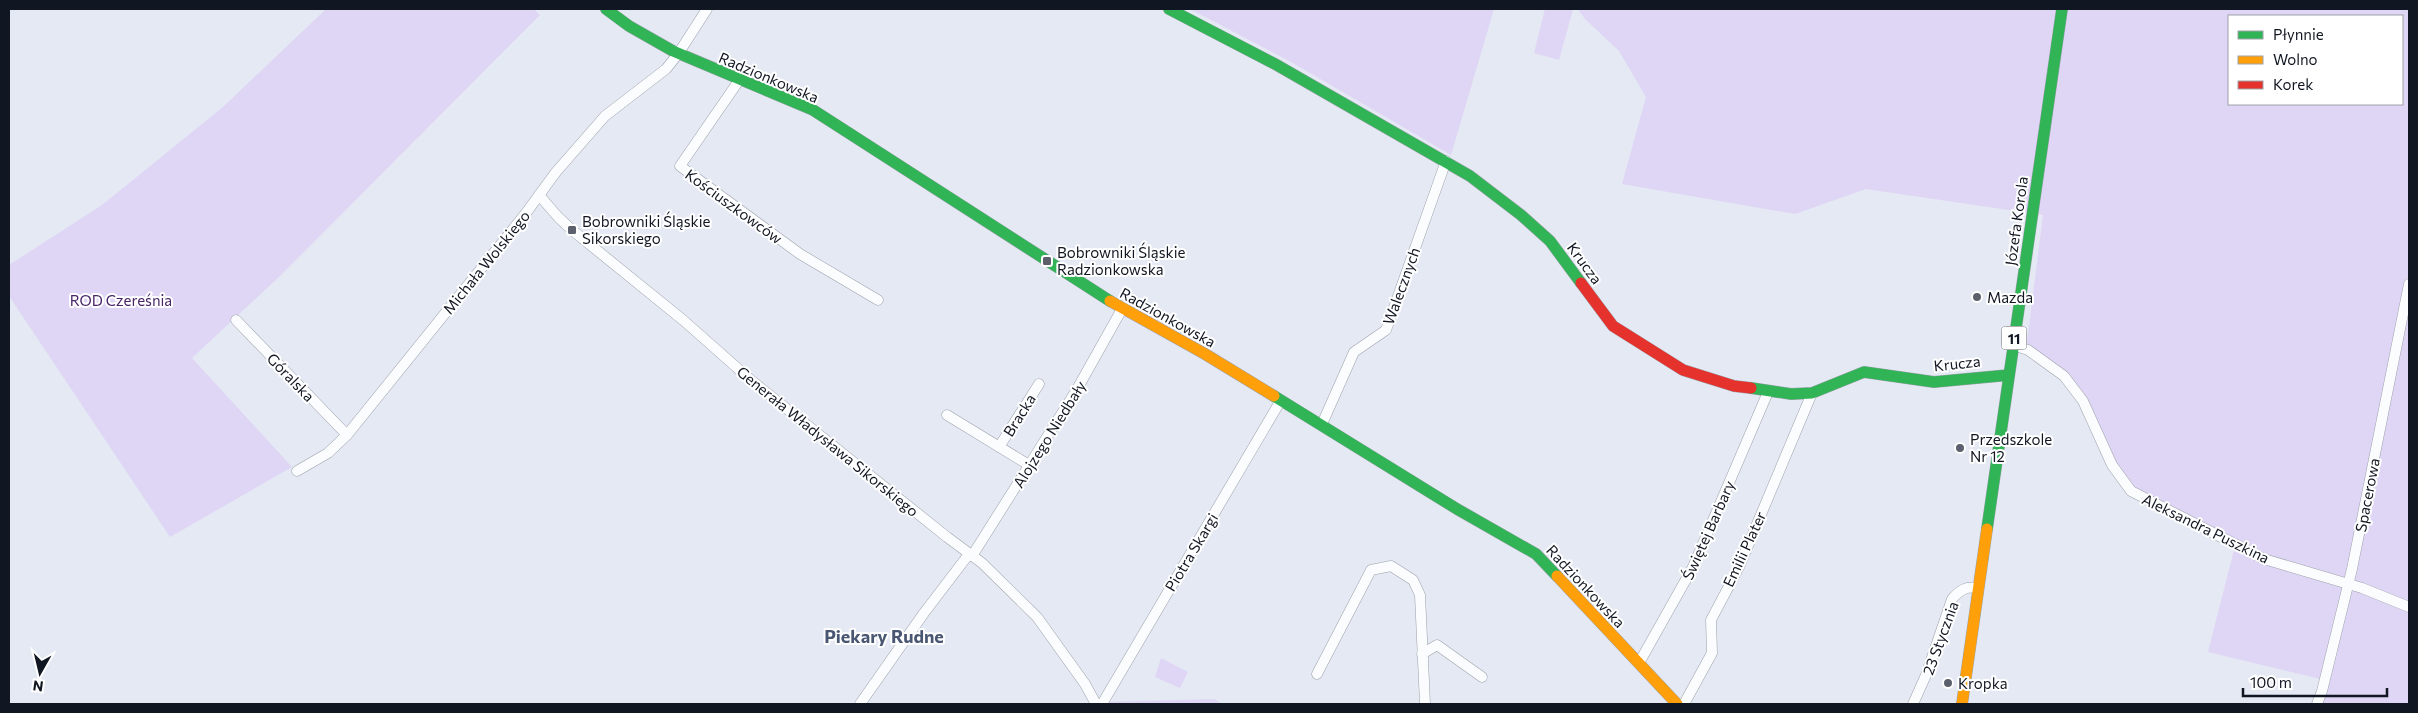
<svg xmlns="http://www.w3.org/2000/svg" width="2418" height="713" viewBox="0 0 2418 713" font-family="Commissioner,sans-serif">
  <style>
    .green { fill: #dfd5f5; fill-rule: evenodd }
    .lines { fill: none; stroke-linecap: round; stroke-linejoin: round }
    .street-casing { stroke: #9ca1ab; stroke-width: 11 }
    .fast-casing { stroke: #9ca1ab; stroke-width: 12 }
    .slow-casing { stroke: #9ca1ab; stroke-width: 12 }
    .jam-casing { stroke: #9ca1ab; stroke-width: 12 }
    .street { stroke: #fbfcfd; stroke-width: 10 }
    .fast { stroke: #30b455; stroke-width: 11 }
    .slow { stroke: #ff9f0a; stroke-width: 11 }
    .jam { stroke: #e5322d; stroke-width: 11 }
    .poi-dot { fill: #5b606c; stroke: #fff; stroke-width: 2 }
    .labels { text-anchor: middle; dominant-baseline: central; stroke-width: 4; stroke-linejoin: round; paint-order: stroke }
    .shield { fill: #fff; stroke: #585d64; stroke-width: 1 }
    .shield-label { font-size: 14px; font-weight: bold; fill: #111722 }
    .street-label { font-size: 15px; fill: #111722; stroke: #fff }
    .poi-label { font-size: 15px; fill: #111722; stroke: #fff; text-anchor: start }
    .park-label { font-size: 15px; fill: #482668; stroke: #fff }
    .quarter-label { font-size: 18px; font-weight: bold; fill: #4a5772; stroke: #fff }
  </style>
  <rect width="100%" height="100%" fill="#e4e9f4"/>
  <g class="green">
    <polygon points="326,9 534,9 540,15 280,276 192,358 292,467 170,537 9,296 9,265 102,205 223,107"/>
    <polygon points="1190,9 1494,9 1451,155 1291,62"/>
    <polygon points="1545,9 1573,9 1559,60 1534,53"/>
    <path d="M1578 9H2409V704H2322L2329 681 2208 652 2234 550 2115 476 2090 417 2064 377 2026 350 2043 215 1866 189 1795 214 1622 184 1646 97 1619 51 1585 19ZM2229 16H2402V104H2229Z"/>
    <polygon points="1161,658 1188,672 1180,688 1155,677"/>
    <polygon points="1214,699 1223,704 1104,704 1103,702"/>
  </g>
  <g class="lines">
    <g class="street-casing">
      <g id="street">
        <polyline points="740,79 680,166 800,254 878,300"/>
        <polyline points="539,195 558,217 572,230 683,320 752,381 947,537 982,563 1037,617 1085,684 1096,704"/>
        <polyline points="236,320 347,435"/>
        <polyline points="2013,345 2028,350 2064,376 2083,401 2112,465 2131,491 2264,559 2362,588 2409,607"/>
        <polyline points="947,415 1029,465"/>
        <polyline points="1322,424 1354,352 1386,330 1446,161"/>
        <polyline points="999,447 1039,384"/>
        <polyline points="297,471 328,453 347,435 526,213 556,172 605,116 666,69 678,54 707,9"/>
        <polyline points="972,556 1076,391 1122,309"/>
        <polyline points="1422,654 1437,645 1482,677"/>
        <polyline points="1639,663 1693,567 1768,392"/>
        <polyline points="1317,674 1371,570 1391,566 1413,580 1420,595 1425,704"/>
        <polyline points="860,704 924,613 969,554"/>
        <polyline points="1102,704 1281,400"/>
        <polyline points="1684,704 1712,653 1711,620 1739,567 1812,393"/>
        <path d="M1913 704 1926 675 1952 599C1960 590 1966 586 1978 588"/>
        <polyline points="2317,704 2322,691 2352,569 2409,284"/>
      </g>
    </g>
    <g class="fast-casing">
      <g id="fast">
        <polyline points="606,9 629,26 673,51 813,110 1110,301"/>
        <polyline points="1169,9 1275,64 1470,176 1521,215 1550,241 1581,283"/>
        <polyline points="1751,388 1791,394 1812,393 1864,372 1934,382 2009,375"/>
        <polyline points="1274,396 1457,509 1536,554 1557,576"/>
        <polyline points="1987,529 2062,9"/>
      </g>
    </g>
    <g class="slow-casing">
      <g id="slow">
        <polyline points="1110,301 1205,354 1274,396"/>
        <polyline points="1557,576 1677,704"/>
        <polyline points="1962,704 1987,529"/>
      </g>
    </g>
    <g class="jam-casing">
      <polyline id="jam" points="1581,283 1613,326 1683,370 1734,386 1751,388"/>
    </g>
    <use href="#street" class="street"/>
    <use href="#fast" class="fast"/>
    <use href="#slow" class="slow"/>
    <use href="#jam" class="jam"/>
  </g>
  <g class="poi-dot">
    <rect x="567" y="225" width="10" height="10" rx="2.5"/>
    <rect x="1042" y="256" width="10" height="10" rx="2.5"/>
    <circle cx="1977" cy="297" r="5"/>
    <circle cx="1960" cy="448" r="5"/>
    <circle cx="1948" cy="683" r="5"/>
  </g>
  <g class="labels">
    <rect class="shield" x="2001.5" y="326.5" width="25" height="23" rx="4"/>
    <g class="shield-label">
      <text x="2014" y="338">11</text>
    </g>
    <g class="street-label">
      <text transform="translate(769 77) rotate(23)">Radzionkowska</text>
      <text transform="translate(734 206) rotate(36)">Kościuszkowców</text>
      <text transform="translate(2016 221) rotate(-82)">Józefa Korola</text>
      <text transform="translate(486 262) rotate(-51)">Michała Wolskiego</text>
      <text transform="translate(1585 263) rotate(54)">Krucza</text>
      <text transform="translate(1401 286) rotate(-70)">Walecznych</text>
      <text transform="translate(1168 317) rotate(29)">Radzionkowska</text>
      <text transform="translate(1957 363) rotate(-6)">Krucza</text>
      <text transform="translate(291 377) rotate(46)">Góralska</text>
      <text transform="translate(1019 415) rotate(-58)">Bracka</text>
      <text transform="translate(1049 434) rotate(-58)">Alojzego Niedbały</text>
      <text transform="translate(828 441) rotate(39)">Generała Władysława Sikorskiego</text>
      <text transform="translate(2367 495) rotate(-79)">Spacerowa</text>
      <text transform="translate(2206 528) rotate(26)">Aleksandra Puszkina</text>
      <text transform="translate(1708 530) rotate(-66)">Świętej Barbary</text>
      <text transform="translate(1744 549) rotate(-65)">Emilii Plater</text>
      <text transform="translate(1191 552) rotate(-59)">Piotra Skargi</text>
      <text transform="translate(1586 586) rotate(47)">Radzionkowska</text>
      <text transform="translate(1940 638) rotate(-70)">23 Stycznia</text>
    </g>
    <g class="poi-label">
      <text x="582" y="221">Bobrowniki Śląskie<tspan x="582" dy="17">Sikorskiego</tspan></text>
      <text x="1057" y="252">Bobrowniki Śląskie<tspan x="1057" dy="17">Radzionkowska</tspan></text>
      <text x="1987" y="297">Mazda</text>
      <text x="1970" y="439">Przedszkole<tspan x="1970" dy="17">Nr 12</tspan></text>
      <text x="1958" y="683">Kropka</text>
    </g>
    <g class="park-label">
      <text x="121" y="300">ROD Czereśnia</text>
    </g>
    <g class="quarter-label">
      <text x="884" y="636">Piekary Rudne</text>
    </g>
  </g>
  <rect width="2418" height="713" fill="none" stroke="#111722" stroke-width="20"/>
  <rect x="2228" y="15" width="175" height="90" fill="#ffffff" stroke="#a0a2a7"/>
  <rect x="2238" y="31" width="25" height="8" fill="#30b455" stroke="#a0a2a7"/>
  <text x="2273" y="40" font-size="15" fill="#111722">Płynnie</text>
  <rect x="2238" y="56" width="25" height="8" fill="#ff9f0a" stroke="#a0a2a7"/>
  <text x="2273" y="65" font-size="15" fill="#111722">Wolno</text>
  <rect x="2238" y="81" width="25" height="8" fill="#e5322d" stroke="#a0a2a7"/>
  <text x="2273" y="90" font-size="15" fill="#111722">Korek</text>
  <g transform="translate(40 673) rotate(188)" stroke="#ffffff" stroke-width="4" paint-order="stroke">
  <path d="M0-4L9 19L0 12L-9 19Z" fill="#111722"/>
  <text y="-8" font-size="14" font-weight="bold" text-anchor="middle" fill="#111722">N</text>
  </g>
  <path d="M2243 688v8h144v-8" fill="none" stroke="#111722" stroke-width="2.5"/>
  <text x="2250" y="688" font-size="15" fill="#111722" stroke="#ffffff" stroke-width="4" paint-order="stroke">100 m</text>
</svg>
